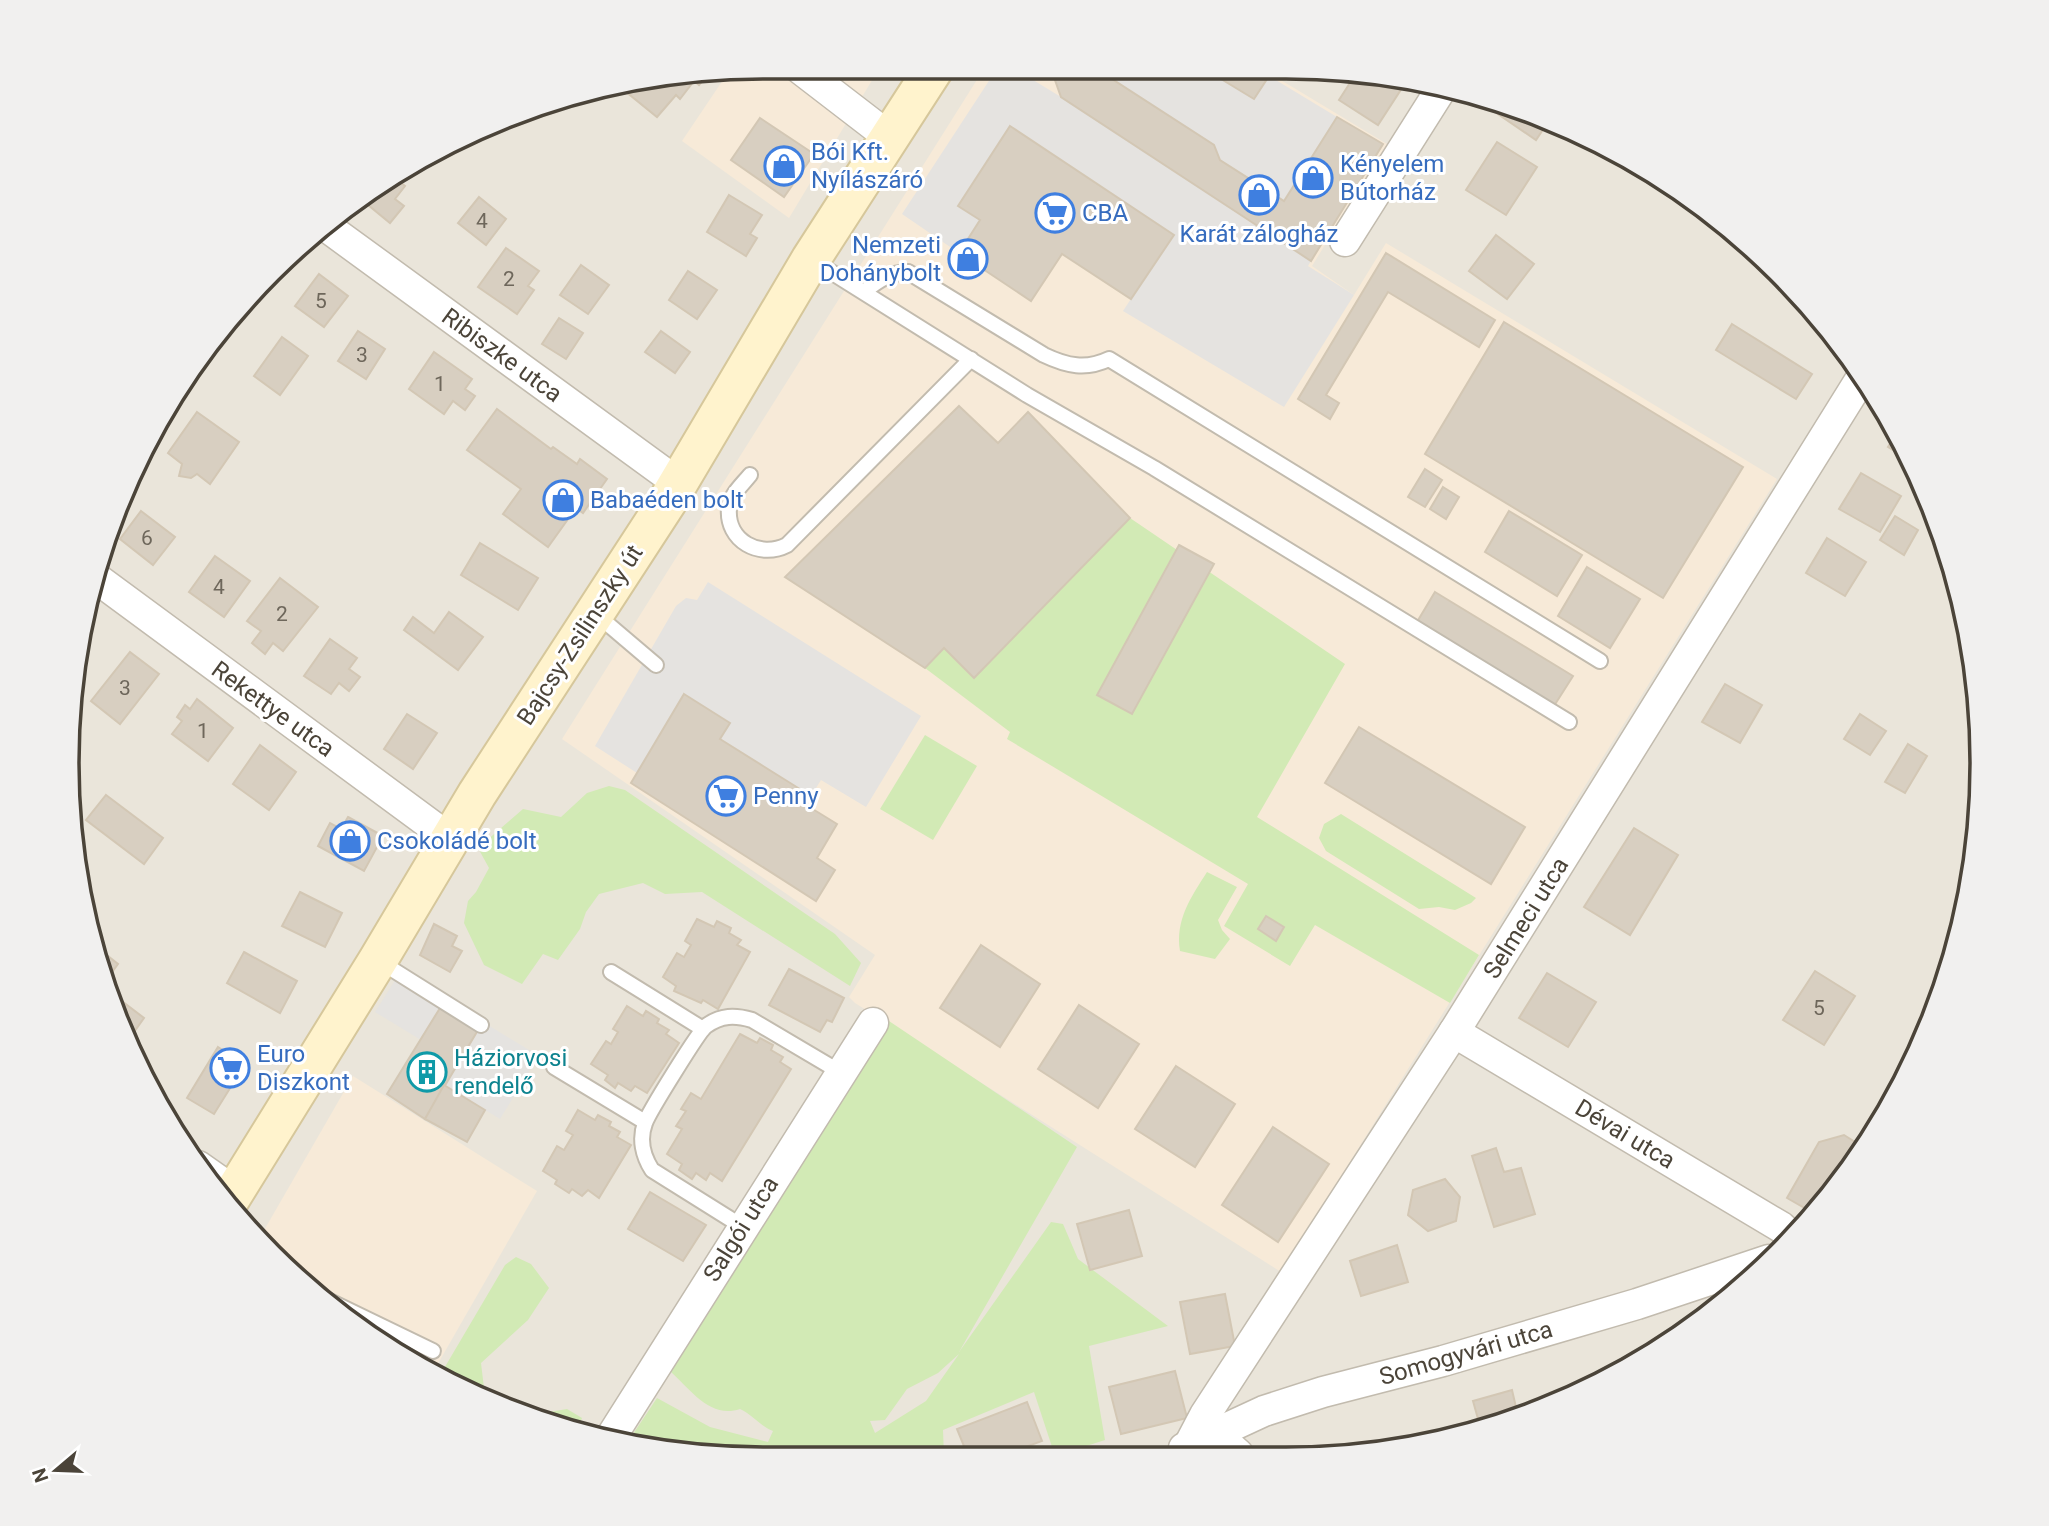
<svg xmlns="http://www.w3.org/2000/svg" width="2049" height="1526" viewBox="0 0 2049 1526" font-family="Roboto,sans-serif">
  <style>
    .residential { fill: #eae5da }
    .commercial { fill: #f7ead8 }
    .green { fill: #d2eab5; fill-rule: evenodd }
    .parking { fill: #e5e3e0 }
    .building { fill: #d8cfc1; stroke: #d3c7b4; stroke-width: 2 }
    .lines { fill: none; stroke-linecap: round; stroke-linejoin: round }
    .lane-casing { stroke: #c2bbae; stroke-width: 18 }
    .street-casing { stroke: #c2bbae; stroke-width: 33 }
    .secondary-casing { stroke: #d6c79b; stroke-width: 42 }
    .lane { stroke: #fff; stroke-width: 14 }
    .street { stroke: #fff; stroke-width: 30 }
    .secondary { stroke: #fff3cd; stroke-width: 38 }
    .labels { text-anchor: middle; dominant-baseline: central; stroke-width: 6; stroke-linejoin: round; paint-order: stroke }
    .number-label { font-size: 21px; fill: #6e675b }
    .shop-label { font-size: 24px; fill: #366cbe; stroke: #fff; text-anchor: start }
    .street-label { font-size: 24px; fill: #4b4439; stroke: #fff }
    .culture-label { font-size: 24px; fill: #0d838f; stroke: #fff; text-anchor: start }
    .rim { fill: none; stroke: #4b4439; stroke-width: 3.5 }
  </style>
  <rect width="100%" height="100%" fill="#f6f3ec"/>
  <polygon class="residential" points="763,67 1331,68 1466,90 1553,120 1673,184 1778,270 1839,339 1911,455 1959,583 1981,718 1976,854 1945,987 1889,1112 1809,1223 1710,1316 1552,1407 1377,1453 717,1458 539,1423 415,1366 304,1287 210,1187 119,1029 90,943 68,809 80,628 139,455 184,376 270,271 414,160 582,90"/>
  <g class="commercial">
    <polygon points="763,67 880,67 789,218 682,141 729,71"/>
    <polygon points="985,67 1261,68 1387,144 1312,266 1354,295 1386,243 1777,479 1281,1272 855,1003 849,997 875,955 562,739"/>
    <polygon points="353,1076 537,1191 432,1374 415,1366 304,1287 259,1239"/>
  </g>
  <g class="green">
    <polygon points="1130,518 1345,664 1257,817 1479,955 1450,1003 1315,925 1290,966 1224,926 1248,884 1007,739 1010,732 925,668 944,648 974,678"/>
    <polygon points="925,735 977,766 933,840 880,809"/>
    <polygon points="609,786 625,790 835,934 861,963 850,986 702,892 665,894 643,883 599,894 586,912 580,929 558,960 543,954 522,984 484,965 464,923 468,901 476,892 489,868 478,848 523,809 561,817 587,793"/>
    <polygon points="1341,814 1476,898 1471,903 1455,910 1439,907 1419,909 1326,851 1319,838 1324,824"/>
    <path d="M1207 872 1237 887 1218 920 1222 930 1230 939 1215 959 1180 951C1175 920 1191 897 1207 872Z"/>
    <path d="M886 1019 1077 1147 959 1352 1051 1222 1063 1224 1078 1259 1168 1326 1089 1346 1105 1440 1055 1456 1034 1392 943 1430 944 1455 940 1456 717 1458 629 1440 657 1398 710 1427 768 1442 773 1431C760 1426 753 1415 740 1409 710 1419 691 1390 670 1371ZM959 1354 926 1401 875 1433 870 1421 885 1420 907 1389 938 1373Z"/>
    <polygon points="516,1257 531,1264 549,1288 528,1320 481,1363 484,1388 496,1403 439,1377 505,1265"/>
    <polygon points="567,1409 582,1418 577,1430 539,1423 525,1416"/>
  </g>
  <g class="parking">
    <polygon points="998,67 1012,67 1061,97 1311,261 1308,266 1354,295 1284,407 1123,311 1173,235 1011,126 958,205 980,220 959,253 902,214"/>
    <polygon points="1091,67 1203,68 1254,99 1269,76 1337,117 1284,201 1220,160 1214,145"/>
    <polygon points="708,582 921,716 866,807 821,780 811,796 803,791 720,739 730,723 684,694 637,773 595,746 676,606 686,598 697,600"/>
    <polygon points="399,974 444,1002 421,1040 375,1012"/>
    <polygon points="483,1022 539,1056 500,1119 444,1085"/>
  </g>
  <g class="building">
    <polygon points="1062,67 1091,67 1098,70 1214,145 1220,160 1284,201 1337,117 1383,144 1311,261 1061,97 1055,80"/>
    <polygon points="1203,68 1256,68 1269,76 1254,99"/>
    <polygon points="1357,72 1385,77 1402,88 1378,125 1339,100"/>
    <polygon points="708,74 699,85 694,81 680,99 676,95 657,117 625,91 631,84"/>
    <polygon points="1498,101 1550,119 1536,140 1492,110"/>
    <polygon points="760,118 814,154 784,197 731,160"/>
    <polygon points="1010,126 1174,235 1131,299 1062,254 1031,301 959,253 980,220 958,206"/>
    <polygon points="1497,142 1537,167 1506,215 1466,190"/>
    <polygon points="393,177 405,186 395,199 404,206 390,223 362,200"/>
    <polygon points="729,195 762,215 750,234 757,238 746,256 707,232"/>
    <polygon points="479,197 506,219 486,245 458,223"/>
    <polygon points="1496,235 1534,264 1507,299 1469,271"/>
    <polygon points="506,248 539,271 528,286 534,290 517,314 478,287"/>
    <polygon points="1386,253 1495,320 1479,347 1388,292 1326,395 1339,403 1330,419 1298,399"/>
    <polygon points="581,265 609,285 588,314 560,295"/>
    <polygon points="688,271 717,290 697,319 669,300"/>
    <polygon points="319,274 348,296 324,327 295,306"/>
    <polygon points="559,318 583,333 566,359 542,344"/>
    <polygon points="1504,322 1743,467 1663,598 1425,454"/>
    <polygon points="1732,324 1812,374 1796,399 1716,350"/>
    <polygon points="358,331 385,349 366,379 338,361"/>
    <polygon points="661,331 690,352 675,373 645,352"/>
    <polygon points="282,337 308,356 280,395 254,376"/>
    <polygon points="434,352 472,379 465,389 475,396 465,410 453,401 444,414 409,389"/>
    <polygon points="959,406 998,443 1028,412 1130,518 974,678 944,648 925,668 785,577"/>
    <polygon points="497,409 551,449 553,447 577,464 580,459 607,479 583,513 576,508 548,547 503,514 521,489 467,450"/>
    <polygon points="197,412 239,442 210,484 197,474 191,478 179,476 182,464 168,453"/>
    <polygon points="1897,433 1911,455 1914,463 1888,447"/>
    <polygon points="1425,469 1442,480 1425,507 1408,497"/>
    <polygon points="1861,473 1901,496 1880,532 1839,509"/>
    <polygon points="1443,487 1459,497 1446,519 1430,509"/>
    <polygon points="141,511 175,537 153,565 120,539"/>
    <polygon points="1509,511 1582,555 1557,596 1485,552"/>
    <polygon points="1895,516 1918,530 1904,555 1880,540"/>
    <polygon points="1827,538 1866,562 1845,596 1806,573"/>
    <polygon points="480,543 538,578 518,610 461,575"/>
    <polygon points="1179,545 1214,564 1132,714 1097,695"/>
    <polygon points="215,556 250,581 224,617 189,592"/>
    <polygon points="1587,567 1640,599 1610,648 1558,616"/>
    <polygon points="280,578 318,607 283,651 273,643 265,654 252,643 261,631 247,621"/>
    <polygon points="1435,592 1573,676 1554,706 1417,622"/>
    <polygon points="449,612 483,637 458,670 404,630 413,617 434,633"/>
    <polygon points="330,639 357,658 349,669 360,677 349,691 339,683 331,694 304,676"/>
    <polygon points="130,652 159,674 120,724 91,701"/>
    <polygon points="1725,684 1762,705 1740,743 1702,722"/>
    <polygon points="684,694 730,723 720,739 803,791 798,800 837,824 817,858 835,870 816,901 631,783"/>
    <polygon points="197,699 233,728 208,761 172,734 182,721 177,717 185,705 190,709"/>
    <polygon points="407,714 437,733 413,769 384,749"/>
    <polygon points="1860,714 1886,731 1870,755 1844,739"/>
    <polygon points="1359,727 1525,827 1491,884 1325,783"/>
    <polygon points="1908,744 1927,756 1905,793 1885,782"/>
    <polygon points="260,745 296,772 269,810 233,784"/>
    <polygon points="106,795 163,838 144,864 86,820"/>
    <polygon points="348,817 383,836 364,871 318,846 330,823 341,829"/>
    <polygon points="1634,828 1678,855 1630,935 1584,907"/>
    <polygon points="300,892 342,913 325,947 282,926"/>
    <polygon points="1266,916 1284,927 1276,941 1258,929"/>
    <polygon points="697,919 714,927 717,921 731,928 729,933 741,940 737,945 750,952 718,1009 703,1000 701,1003 674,991 676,986 663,977 677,953 684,957 691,945 685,941"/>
    <polygon points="434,924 457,936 452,946 462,951 450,972 420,955"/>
    <polygon points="94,945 118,964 104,983 92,948"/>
    <polygon points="981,945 1040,984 1000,1047 940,1008"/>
    <polygon points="244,952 297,981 280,1013 227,983"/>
    <polygon points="789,969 844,998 832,1022 827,1020 820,1032 769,1005"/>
    <polygon points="1815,971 1855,996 1824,1045 1783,1020"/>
    <polygon points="1547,973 1596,1002 1568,1047 1519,1018"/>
    <polygon points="110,992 144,1018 127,1042 119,1029 108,995"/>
    <polygon points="1079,1005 1139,1044 1098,1108 1038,1069"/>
    <polygon points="627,1006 643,1016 646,1011 659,1019 657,1023 669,1030 666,1034 679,1043 647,1093 635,1086 631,1091 618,1083 615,1088 605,1080 608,1075 591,1064 606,1041 611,1044 618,1032 613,1029"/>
    <polygon points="440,1008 478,1030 425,1119 387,1094"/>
    <polygon points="740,1034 757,1043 760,1038 773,1045 771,1050 783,1057 780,1062 791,1069 722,1181 710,1173 706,1180 696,1173 692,1179 679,1170 682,1164 667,1154 682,1129 676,1126 686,1111 681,1109 691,1093 701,1099"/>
    <polygon points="1921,1034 1923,1036 1898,1091 1889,1085"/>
    <polygon points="218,1047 245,1064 214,1114 187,1098"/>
    <polygon points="1176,1066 1235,1104 1195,1167 1135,1129"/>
    <polygon points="444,1085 485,1110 467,1142 425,1119"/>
    <polygon points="578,1110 595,1120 598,1115 611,1122 609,1126 620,1132 617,1137 631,1145 599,1198 588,1190 582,1196 572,1189 569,1193 555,1184 557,1180 543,1171 557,1146 564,1150 573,1135 566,1131"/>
    <polygon points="1273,1127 1329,1164 1278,1242 1222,1205"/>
    <polygon points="1844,1135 1863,1147 1815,1214 1787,1198 1819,1142"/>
    <polygon points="1496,1148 1504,1172 1521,1168 1535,1214 1494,1227 1472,1156"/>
    <polygon points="1445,1179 1460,1197 1456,1221 1428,1231 1408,1215 1413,1190"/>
    <polygon points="650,1192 706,1225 683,1261 628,1229"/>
    <polygon points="1129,1210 1142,1256 1090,1270 1077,1224"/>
    <polygon points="1397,1245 1408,1282 1361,1296 1350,1261"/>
    <polygon points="1225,1294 1235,1346 1190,1354 1180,1302"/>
    <polygon points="1175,1371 1187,1418 1121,1434 1109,1387"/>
    <polygon points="1512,1390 1518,1416 1480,1426 1473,1401"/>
    <polygon points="1027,1402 1042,1441 1001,1456 968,1456 957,1429"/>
  </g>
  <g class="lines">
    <g class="lane-casing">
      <g id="lane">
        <polyline points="812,260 1027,395 1154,468 1569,722"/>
        <path d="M865 291C879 280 889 273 908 272L1044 355C1067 366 1086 370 1109 359L1600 661"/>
        <path d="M750 475C742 485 730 495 729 508 726 541 760 559 787 545L971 359"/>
        <polyline points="596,614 656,665"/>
        <polyline points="379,961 481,1025"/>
        <polyline points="611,972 703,1029"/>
        <polyline points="554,1067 645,1122"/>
        <path d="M743 1227 652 1170C643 1156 639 1139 645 1123 649 1112 699 1031 706 1026 721 1015 735 1015 752 1020L840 1072"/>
        <polyline points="311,1292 433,1351"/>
      </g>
    </g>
    <g class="street-casing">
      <g id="street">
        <polyline points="798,67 889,137"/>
        <polyline points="327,227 678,483"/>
        <polyline points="1345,241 1443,86"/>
        <polyline points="96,578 450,839"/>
        <polyline points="1454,1032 1781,1227 1793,1238"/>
        <polyline points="198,1166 235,1192"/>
        <polyline points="1202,1422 1238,1454"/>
        <polyline points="611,1437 873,1023"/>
        <polyline points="1184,1448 1264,1411 1323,1392 1443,1361 1637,1304 1769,1260"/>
        <polyline points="1184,1455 1205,1415 1454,1032 1862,377"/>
      </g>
    </g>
    <g class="secondary-casing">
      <polyline id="secondary" points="227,1204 378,960 477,794 667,502 811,259 935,67"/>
    </g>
    <use href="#lane" class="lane"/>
    <use href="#street" class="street"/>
    <use href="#secondary" class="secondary"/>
  </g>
  <defs>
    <g id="shop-ring" transform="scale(2.0125)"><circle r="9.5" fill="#fff" stroke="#3f7fe0" stroke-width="1.5"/><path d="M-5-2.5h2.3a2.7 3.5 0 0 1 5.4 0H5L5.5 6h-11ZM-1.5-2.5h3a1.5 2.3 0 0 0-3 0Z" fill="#3f7fe0"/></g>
    <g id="supermarket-ring" transform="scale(2.0125)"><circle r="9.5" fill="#fff" stroke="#3f7fe0" stroke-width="1.5"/><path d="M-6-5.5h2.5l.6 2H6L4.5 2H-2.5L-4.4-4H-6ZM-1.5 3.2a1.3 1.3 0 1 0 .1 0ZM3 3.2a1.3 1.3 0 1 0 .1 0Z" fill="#3f7fe0"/></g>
    <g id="building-ring" transform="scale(2.0125)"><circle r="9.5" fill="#fff" stroke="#0f9aa8" stroke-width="1.5"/><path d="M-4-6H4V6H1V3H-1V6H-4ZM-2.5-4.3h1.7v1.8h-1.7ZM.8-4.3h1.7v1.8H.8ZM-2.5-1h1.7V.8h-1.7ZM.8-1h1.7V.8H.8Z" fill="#0f9aa8"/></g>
  </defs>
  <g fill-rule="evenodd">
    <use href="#shop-ring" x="784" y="166"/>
    <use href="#shop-ring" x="1313" y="178"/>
    <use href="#shop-ring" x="1259" y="195"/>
    <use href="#supermarket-ring" x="1055" y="213"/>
    <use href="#shop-ring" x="968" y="259"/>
    <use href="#shop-ring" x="563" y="500"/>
    <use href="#supermarket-ring" x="726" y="796"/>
    <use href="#shop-ring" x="350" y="841"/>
    <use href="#supermarket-ring" x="230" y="1068"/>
    <use href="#building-ring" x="427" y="1072"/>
  </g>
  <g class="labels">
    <g class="number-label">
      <text x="482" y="221">4</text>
      <text x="509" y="279">2</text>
      <text x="321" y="301">5</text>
      <text x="362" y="355">3</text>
      <text x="440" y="384">1</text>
      <text x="147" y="538">6</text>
      <text x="219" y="587">4</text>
      <text x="282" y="614">2</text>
      <text x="125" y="688">3</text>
      <text x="203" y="731">1</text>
      <text x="1819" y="1008">5</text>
    </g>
    <g class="shop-label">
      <text x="811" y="152">Bói Kft.<tspan x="811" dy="28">Nyílászáró</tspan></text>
      <text x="1340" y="164">Kényelem<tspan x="1340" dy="28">Bútorház</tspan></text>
      <text x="1082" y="213">CBA</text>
      <text x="1259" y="234" text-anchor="middle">Karát zálogház</text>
      <text x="941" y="245" text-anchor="end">Nemzeti<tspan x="941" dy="28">Dohánybolt</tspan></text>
      <text x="590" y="500">Babaéden bolt</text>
      <text x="753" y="796">Penny</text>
      <text x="377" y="841">Csokoládé bolt</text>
      <text x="257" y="1054">Euro<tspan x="257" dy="28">Diszkont</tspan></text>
    </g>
    <g class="street-label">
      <text transform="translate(502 355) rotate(36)">Ribiszke utca</text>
      <text transform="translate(580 635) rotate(-57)">Bajcsy-Zsilinszky út</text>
      <text transform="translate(273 709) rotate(36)">Rekettye utca</text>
      <text transform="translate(1526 918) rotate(-58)">Selmeci utca</text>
      <text transform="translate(1625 1134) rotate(31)">Dévai utca</text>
      <text transform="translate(741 1229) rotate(-58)">Salgói utca</text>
      <text transform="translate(1466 1353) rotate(-16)">Somogyvári utca</text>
    </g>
    <g class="culture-label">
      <text x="454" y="1058">Háziorvosi<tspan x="454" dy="28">rendelő</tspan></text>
    </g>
  </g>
  <path d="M0 0H2049V1526H0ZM763 79H1286A684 684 0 0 1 1970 763V763A684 684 0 0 1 1286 1447H763A684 684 0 0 1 79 763V763A684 684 0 0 1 763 79Z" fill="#f1f0ef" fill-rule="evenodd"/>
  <path class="rim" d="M763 79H1286A684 684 0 0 1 1970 763V763A684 684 0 0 1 1286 1447H763A684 684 0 0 1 79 763V763A684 684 0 0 1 763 79Z"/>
  <g transform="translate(56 1470) rotate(251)" stroke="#ffffff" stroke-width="5" paint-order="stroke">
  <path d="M0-5L12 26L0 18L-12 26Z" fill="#4b4439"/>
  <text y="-10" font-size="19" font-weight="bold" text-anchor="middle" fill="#4b4439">N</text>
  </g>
</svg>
